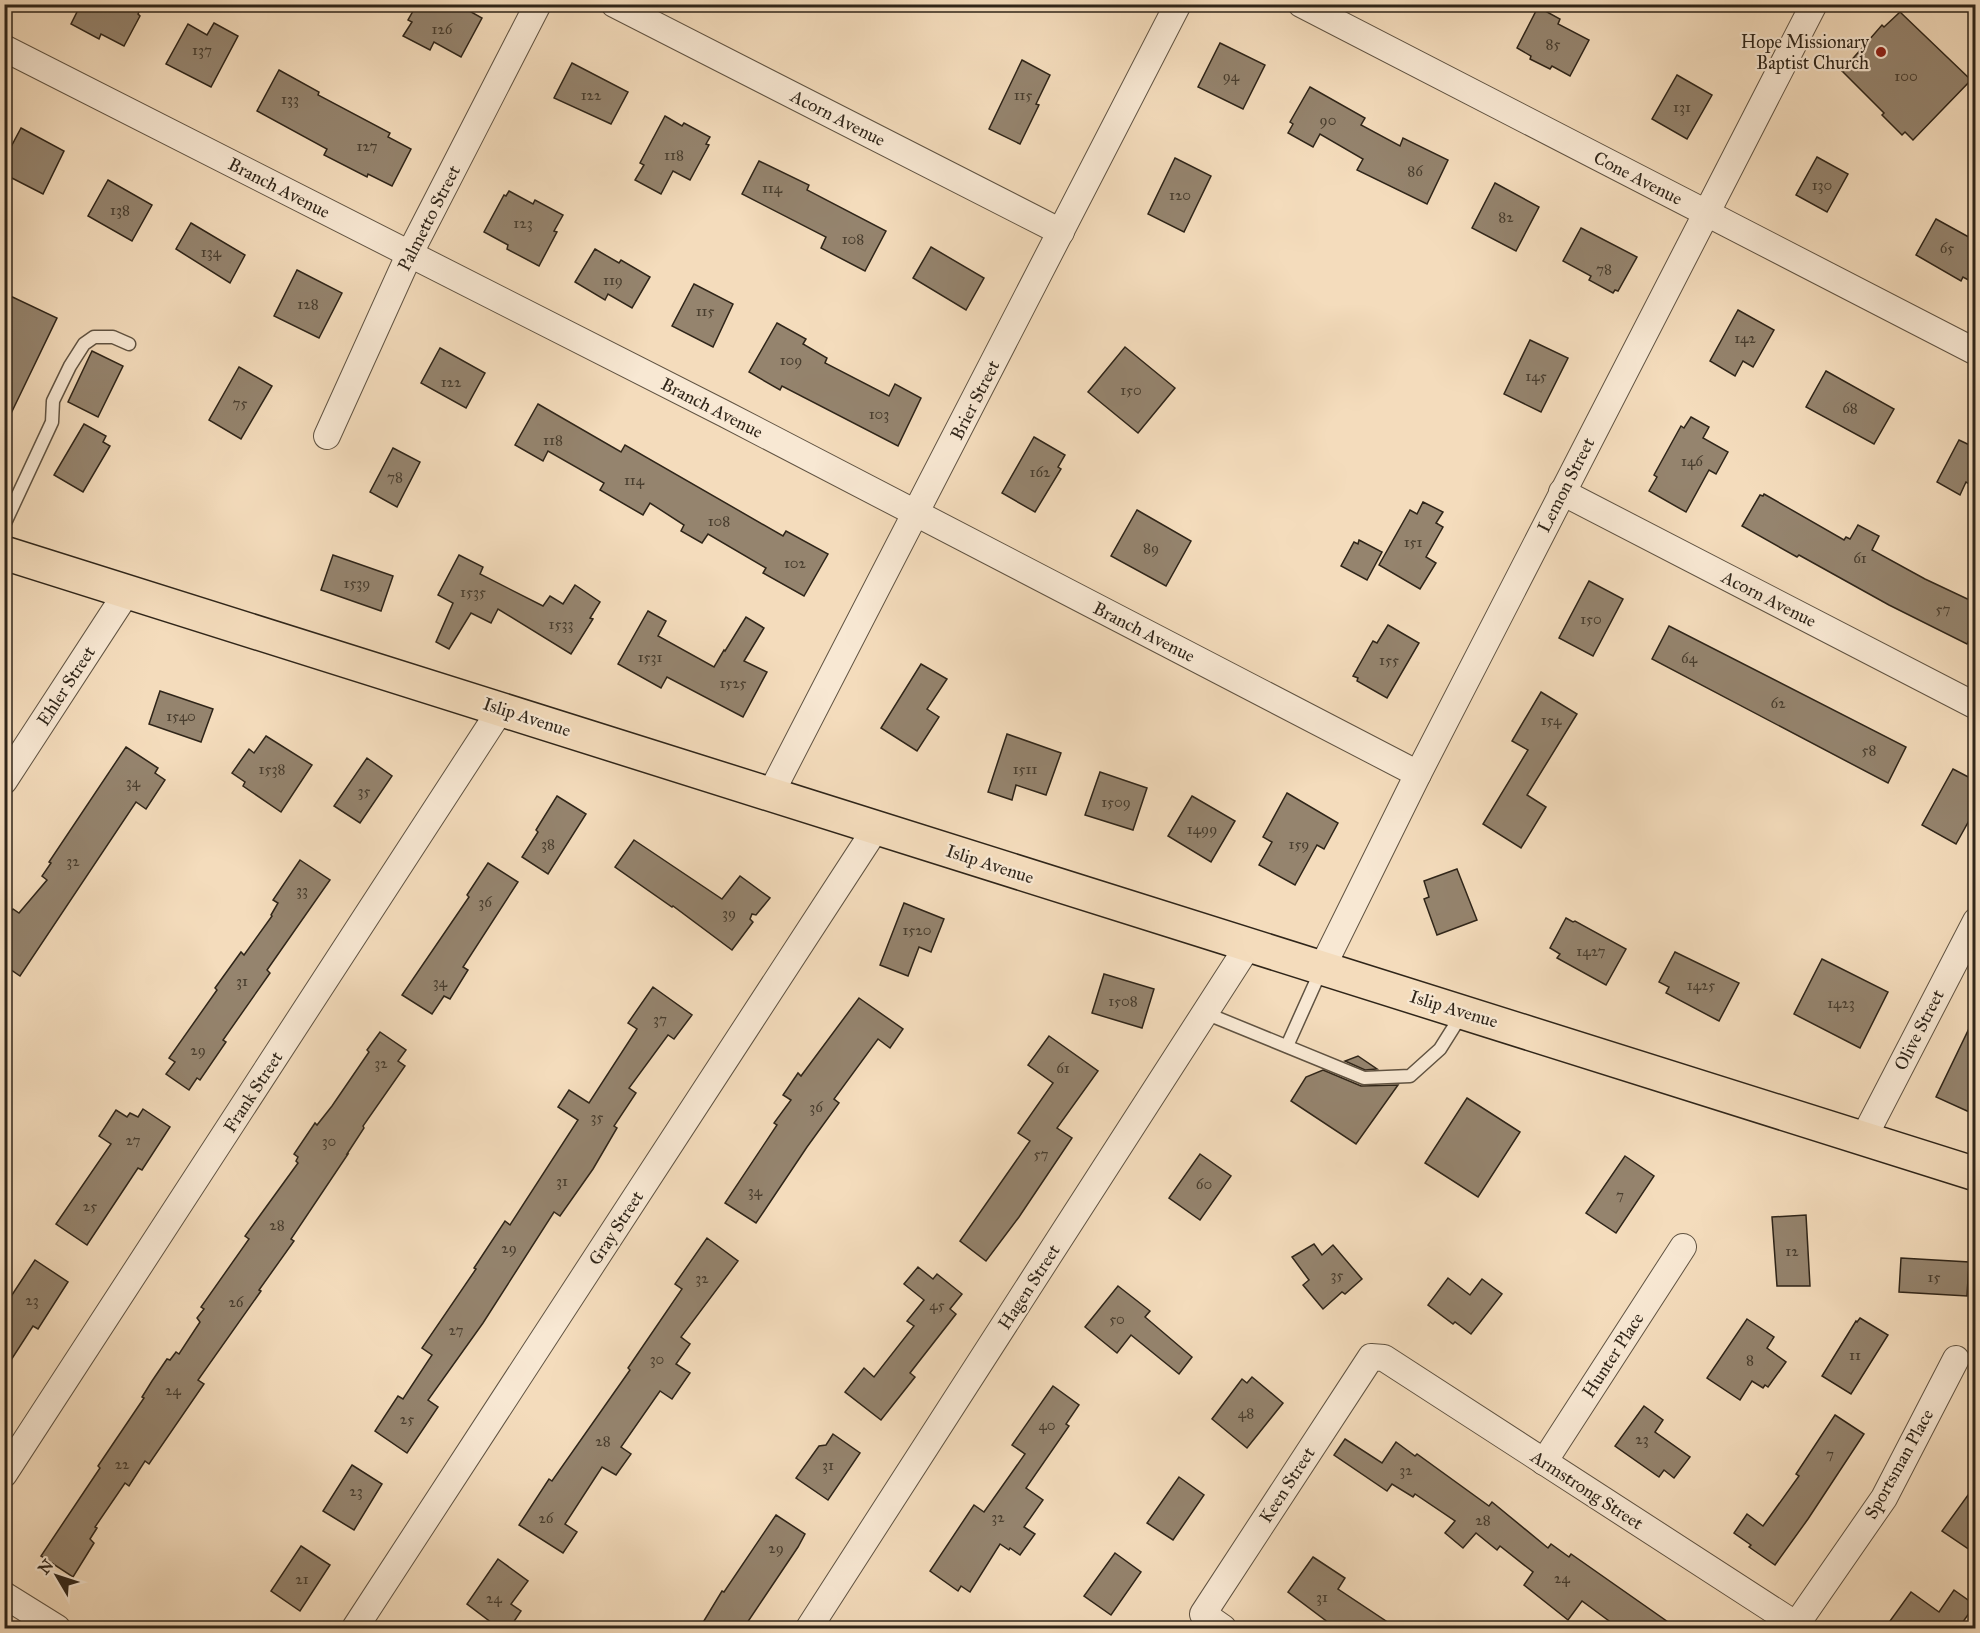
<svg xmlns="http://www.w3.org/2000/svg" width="1980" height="1633" viewBox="0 0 1980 1633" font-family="'IM FELL Great Primer',serif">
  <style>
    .building { fill: #95846e; stroke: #2f2519; stroke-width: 1.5 }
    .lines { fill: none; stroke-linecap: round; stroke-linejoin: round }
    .service-casing { stroke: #605342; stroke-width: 15 }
    .minor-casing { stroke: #605342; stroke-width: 28 }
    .primary-casing { stroke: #2f2519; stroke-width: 36 }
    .service { stroke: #f8e8d3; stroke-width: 12 }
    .minor { stroke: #f8e8d3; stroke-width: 26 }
    .primary { stroke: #f4dcbc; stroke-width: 33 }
    .poi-dot { fill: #8f2418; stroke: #f8e8d3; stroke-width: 2 }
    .labels { text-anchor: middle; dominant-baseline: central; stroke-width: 4.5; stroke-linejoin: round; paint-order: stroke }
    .number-label { font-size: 15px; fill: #483d2e }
    .poi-label { font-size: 18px; fill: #2f2519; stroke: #f8e8d3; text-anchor: end }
    .street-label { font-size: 18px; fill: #2f2519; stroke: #f8e8d3 }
  </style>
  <rect width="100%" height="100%" fill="#f4dcbc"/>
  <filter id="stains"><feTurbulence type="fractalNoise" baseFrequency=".00333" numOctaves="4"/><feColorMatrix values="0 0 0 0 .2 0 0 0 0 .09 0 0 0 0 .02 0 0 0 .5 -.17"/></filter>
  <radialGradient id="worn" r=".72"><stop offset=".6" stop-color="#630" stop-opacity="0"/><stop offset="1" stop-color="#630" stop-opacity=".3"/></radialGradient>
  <g class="building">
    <polygon points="81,4 143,4 138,14 140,16 124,46 101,34 99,39 71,24"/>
    <polygon points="417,4 457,4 482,18 461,57 434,42 430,50 403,36 412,22 408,20"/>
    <polygon points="1538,7 1560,19 1558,24 1589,40 1570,76 1552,66 1550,69 1530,59 1531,56 1517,48"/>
    <polygon points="1900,12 1971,80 1913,140 1905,132 1902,135 1882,115 1884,113 1842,71 1882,25 1884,27"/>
    <polygon points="214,23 238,36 211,87 166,64 188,24 207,35"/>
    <polygon points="1220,43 1265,65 1243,109 1198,87"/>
    <polygon points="1022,60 1050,75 1036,104 1039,105 1020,144 989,129"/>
    <polygon points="572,63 628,92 611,124 554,98"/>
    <polygon points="279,70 319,92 318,95 390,133 388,137 411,149 392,186 368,174 367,177 324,155 327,149 257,111"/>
    <polygon points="1677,75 1712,95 1687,139 1652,119"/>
    <polygon points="1310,87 1365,118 1361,125 1400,146 1403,138 1448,160 1427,204 1357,170 1363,159 1320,134 1313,147 1288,133 1293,124 1290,122"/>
    <polygon points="665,116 682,126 684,123 710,137 706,144 709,145 690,180 673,171 661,194 635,180 644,165 640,163"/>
    <polygon points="21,128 64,151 43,194 4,174 4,160"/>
    <polygon points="1817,157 1848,174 1827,212 1796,195"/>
    <polygon points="1175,158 1211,176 1184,232 1148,214"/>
    <polygon points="759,161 809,185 807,190 886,231 865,271 821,248 826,237 742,194"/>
    <polygon points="108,180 152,205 132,241 88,216"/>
    <polygon points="1495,183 1539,207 1516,251 1472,228"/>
    <polygon points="509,191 533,204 535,200 563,215 554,231 557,232 539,266 507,249 508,245 484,232 504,195 506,196"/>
    <polygon points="1936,219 1976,241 1976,284 1963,277 1961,281 1916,255"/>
    <polygon points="191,223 245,255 230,283 176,249"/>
    <polygon points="1581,228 1637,257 1618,291 1615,290 1613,293 1589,280 1591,276 1563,261"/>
    <polygon points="931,247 984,278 966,310 913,278"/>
    <polygon points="595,249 619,263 621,260 650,277 632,308 608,294 605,300 575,282"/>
    <polygon points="297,270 342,293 319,338 274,316"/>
    <polygon points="694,284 733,304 713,347 672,326"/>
    <polygon points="4,293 57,318 4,428"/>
    <polygon points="1738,310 1774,330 1753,367 1743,361 1735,376 1710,361"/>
    <polygon points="777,323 806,339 803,344 827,358 825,363 889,396 895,384 921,398 898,446 782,386 780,390 749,372"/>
    <polygon points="1530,340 1568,358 1541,412 1504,394"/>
    <polygon points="1125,347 1175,388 1138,433 1088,392"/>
    <polygon points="440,348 485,373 466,408 421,383"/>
    <polygon points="92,351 123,366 98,417 68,402"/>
    <polygon points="239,367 272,386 241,439 209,420"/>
    <polygon points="1826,371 1894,409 1874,444 1806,407"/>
    <polygon points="538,404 621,452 625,445 783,536 786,531 828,554 804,596 763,573 766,568 708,534 702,543 681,531 684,525 650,503 643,515 600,490 604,483 548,451 543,461 515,445"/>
    <polygon points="1691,417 1709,427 1703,438 1728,452 1716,474 1709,470 1686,512 1649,491 1657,477 1654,475 1681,426 1684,428"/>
    <polygon points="84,424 106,436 103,442 110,446 83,492 54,475"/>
    <polygon points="1034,437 1065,455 1058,467 1061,469 1035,512 1002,493"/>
    <polygon points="1959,440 1976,448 1976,488 1966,482 1960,495 1937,482"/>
    <polygon points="393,448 420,462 397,507 370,492"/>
    <polygon points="1764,494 1844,540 1846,537 1850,539 1858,525 1879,536 1872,550 1925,579 1976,603 1976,626 1967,644 1889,605 1799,555 1797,557 1742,526 1760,495 1763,496"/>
    <polygon points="1423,502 1443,512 1436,523 1443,527 1426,557 1436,563 1420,589 1379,565 1410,510 1417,514"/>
    <polygon points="1137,510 1191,541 1166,586 1111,556"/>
    <polygon points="1359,540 1382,552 1367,580 1341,566 1354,542 1358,544"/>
    <polygon points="333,555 393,576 381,611 321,590"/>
    <polygon points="459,555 483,567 480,574 543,606 550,596 563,604 575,585 600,602 590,618 593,619 571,654 498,609 491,623 471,613 449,649 436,642 453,603 438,595"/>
    <polygon points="1589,581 1623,599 1593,656 1559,638"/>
    <polygon points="648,611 666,621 658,636 714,667 724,650 725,651 746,617 764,628 744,661 767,672 743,717 667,677 661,688 618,664"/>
    <polygon points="1388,625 1419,643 1387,698 1357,681 1358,678 1353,676 1373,641 1377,643"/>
    <polygon points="1669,626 1906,747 1888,783 1652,659"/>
    <polygon points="921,664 947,679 927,709 939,717 917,751 881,728"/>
    <polygon points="160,691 213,709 201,742 149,724"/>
    <polygon points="1541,692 1577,714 1527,795 1546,807 1521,848 1483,824 1528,750 1512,741"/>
    <polygon points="1007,734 1061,753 1046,795 1016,785 1012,800 988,792"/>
    <polygon points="266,736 312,765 281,812 243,786 245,782 232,773 249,749 254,753"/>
    <polygon points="126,747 158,768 155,773 165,780 146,809 136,802 20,976 4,965 4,921 13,909 19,913 47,880 42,876 51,863 49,862"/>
    <polygon points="367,758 392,776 360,823 334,806"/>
    <polygon points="1953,769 1976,781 1976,808 1956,844 1922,825"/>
    <polygon points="1100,772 1147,788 1133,830 1085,815"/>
    <polygon points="1287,793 1338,823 1324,849 1317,845 1295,885 1259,865 1272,842 1263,837"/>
    <polygon points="557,796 586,814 548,874 522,857 538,832 536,830"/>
    <polygon points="1192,796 1235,821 1211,862 1168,836"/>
    <polygon points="634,840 722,899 740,876 770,898 756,915 752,914 750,919 753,922 732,950 673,906 672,907 615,867"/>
    <polygon points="300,860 330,880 267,970 270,973 223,1040 226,1042 200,1080 197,1078 189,1090 166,1074 175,1062 169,1058 217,990 215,988 241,952 244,955 272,916 271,915 278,903 273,900"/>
    <polygon points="488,863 518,882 463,967 468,970 450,999 444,996 432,1014 402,995 469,897 467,895"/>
    <polygon points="1457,869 1477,920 1437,935 1424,899 1429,897 1424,881"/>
    <polygon points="904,903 944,919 931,952 919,947 908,976 880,965"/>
    <polygon points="1566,918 1573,922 1575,921 1626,949 1606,985 1557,958 1560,954 1550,948"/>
    <polygon points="1675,952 1739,983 1719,1021 1666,993 1669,987 1659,982"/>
    <polygon points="1822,959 1888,992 1860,1048 1794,1014"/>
    <polygon points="1104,974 1154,989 1142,1028 1092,1013"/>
    <polygon points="653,987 692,1015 674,1039 668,1035 629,1088 636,1093 614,1126 617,1128 593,1169 560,1216 554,1212 483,1323 428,1400 438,1407 407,1453 375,1431 398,1396 403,1399 432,1355 422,1348 476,1269 474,1268 505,1221 510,1225 578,1120 558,1107 569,1090 589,1103 637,1029 628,1023"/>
    <polygon points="859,998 903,1029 890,1048 878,1039 834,1099 839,1103 807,1147 756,1223 725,1203 777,1125 774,1123 791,1100 783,1095 798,1073 801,1076"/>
    <polygon points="1976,1014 1976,1115 1936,1097"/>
    <polygon points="380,1032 406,1050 398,1061 405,1066 363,1126 364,1128 347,1154 348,1154 291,1239 294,1241 259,1290 261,1291 198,1380 204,1384 149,1464 145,1461 129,1486 125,1483 95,1527 97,1528 90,1539 94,1543 73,1577 41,1556 100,1468 98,1466 144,1398 142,1397 152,1381 167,1359 170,1360 176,1352 179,1354 200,1322 197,1318 204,1309 201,1307 249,1239 245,1236 298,1163 296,1161 298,1157 294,1154 315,1123 317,1125 332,1106 369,1052 367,1050"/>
    <polygon points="1049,1036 1098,1071 1057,1128 1072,1138 1019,1217 986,1261 960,1241 1030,1141 1018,1133 1053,1083 1028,1065"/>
    <polygon points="1358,1056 1377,1069 1365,1070 1345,1061"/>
    <polygon points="1323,1070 1361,1086 1398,1085 1356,1144 1291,1101 1306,1077"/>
    <polygon points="1467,1098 1520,1132 1478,1197 1425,1163"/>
    <polygon points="143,1109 170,1127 142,1170 138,1168 87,1245 56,1224 111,1144 99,1136 116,1110 127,1117 130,1113 138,1117"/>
    <polygon points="1200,1154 1231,1176 1200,1220 1169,1198"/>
    <polygon points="1625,1156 1654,1176 1616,1233 1586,1213"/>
    <polygon points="1806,1215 1810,1286 1777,1286 1772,1217"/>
    <polygon points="707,1238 738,1261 681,1337 690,1344 676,1364 690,1373 672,1399 660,1391 621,1447 631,1454 616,1475 602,1467 565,1524 577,1532 563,1553 519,1525 549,1479 552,1481 630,1370 628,1368 682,1289 675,1284"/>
    <polygon points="1314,1244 1322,1255 1333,1245 1362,1279 1345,1294 1342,1292 1323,1309 1303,1285 1309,1280 1292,1257"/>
    <polygon points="1901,1258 1969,1262 1967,1296 1899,1292"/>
    <polygon points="35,1260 68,1282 38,1329 33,1326 4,1371 4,1307"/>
    <polygon points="918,1267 933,1279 937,1274 962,1294 950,1309 956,1314 910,1373 915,1377 881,1420 845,1392 864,1368 874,1377 914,1326 907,1321 924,1300 904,1284"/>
    <polygon points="1448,1278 1470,1295 1482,1279 1502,1294 1471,1334 1455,1322 1453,1324 1428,1305"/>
    <polygon points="1118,1286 1150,1311 1145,1317 1192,1357 1179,1374 1131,1335 1117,1353 1085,1327"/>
    <polygon points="1860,1318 1888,1335 1851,1394 1822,1376 1856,1321 1857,1322"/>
    <polygon points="1747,1319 1774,1337 1767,1348 1786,1362 1768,1387 1765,1385 1763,1388 1752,1381 1740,1400 1707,1378"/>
    <polygon points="1252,1377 1283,1403 1247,1448 1212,1419 1242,1379 1247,1383"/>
    <polygon points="1053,1386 1079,1405 1066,1424 1069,1426 1026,1488 1043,1500 1024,1527 1035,1534 1020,1555 1010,1548 1009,1550 1000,1544 970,1592 961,1586 958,1591 930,1571 974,1505 984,1512 1025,1454 1012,1445"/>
    <polygon points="1644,1406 1663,1420 1655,1432 1690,1457 1674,1478 1664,1470 1659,1477 1615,1446"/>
    <polygon points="1835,1415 1864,1434 1808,1519 1775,1565 1749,1547 1751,1545 1734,1533 1747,1514 1763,1526 1799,1476 1796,1474"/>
    <polygon points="833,1434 860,1453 828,1500 796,1478 819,1446 826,1445"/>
    <polygon points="1345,1439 1382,1463 1396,1442 1415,1456 1417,1454 1489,1506 1492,1502 1548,1548 1551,1544 1569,1557 1571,1554 1678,1629 1620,1629 1582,1601 1568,1620 1524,1585 1533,1572 1500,1546 1497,1550 1476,1533 1463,1548 1445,1533 1455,1521 1415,1494 1413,1497 1392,1484 1387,1491 1334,1455"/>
    <polygon points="352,1465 382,1484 354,1530 323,1511"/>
    <polygon points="1179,1477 1204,1495 1173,1540 1147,1523"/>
    <polygon points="1976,1484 1976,1554 1942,1531"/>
    <polygon points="776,1515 805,1534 798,1547 743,1629 699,1629 722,1591 724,1592"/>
    <polygon points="301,1546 330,1565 300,1611 271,1591"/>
    <polygon points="1115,1553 1141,1572 1111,1615 1084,1596"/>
    <polygon points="1313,1557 1345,1578 1338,1589 1398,1629 1337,1629 1288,1592"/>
    <polygon points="498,1559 528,1581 511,1604 521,1611 509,1629 500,1629 467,1604"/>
    <polygon points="1954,1590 1975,1605 1960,1626 1963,1629 1902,1629 1890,1621 1911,1592 1939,1612"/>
  </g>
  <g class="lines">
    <g class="service-casing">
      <g id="service">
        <polyline points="4,525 52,422 53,401 70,366 84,344 94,337 113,337 129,344"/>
        <polyline points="1205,1013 1364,1078 1410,1076 1440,1049 1462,1014"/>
        <polyline points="1287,1046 1322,968"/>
      </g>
    </g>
    <g class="minor-casing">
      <g id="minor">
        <polyline points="614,4 1061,232"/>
        <polyline points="1301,4 1976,352"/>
        <polyline points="4,48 725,414 1418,774"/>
        <polyline points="327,436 409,255 538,4"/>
        <polyline points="1562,492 1976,706"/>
        <polyline points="4,781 127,592"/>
        <polyline points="770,795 1178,4"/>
        <polyline points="1322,968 1418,774 1814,4"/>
        <polyline points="1863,1139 1976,921"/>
        <polyline points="1544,1462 1683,1247"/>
        <polyline points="4,1474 501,709"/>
        <polyline points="4,1595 57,1628"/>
        <polyline points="1796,1625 1884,1498 1956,1359"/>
        <polyline points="355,1628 876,828"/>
        <polyline points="809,1628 1248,946"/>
        <polyline points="1223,1628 1203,1614 1371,1357 1384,1358 1801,1628"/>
      </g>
    </g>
    <g class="primary-casing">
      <polyline id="primary" points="4,553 1976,1174"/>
    </g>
    <use href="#service" class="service"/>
    <use href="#minor" class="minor"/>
    <use href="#primary" class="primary"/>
  </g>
  <circle class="poi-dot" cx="1881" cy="52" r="6"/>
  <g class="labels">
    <g class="number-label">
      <text x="442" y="29">126</text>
      <text x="1553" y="44">85</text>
      <text x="202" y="50">137</text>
      <text x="1231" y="76">94</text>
      <text x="1906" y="76">100</text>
      <text x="591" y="95">122</text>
      <text x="1023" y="95">115</text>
      <text x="290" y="99">133</text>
      <text x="1682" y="107">131</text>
      <text x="1328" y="120">90</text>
      <text x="367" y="146">127</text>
      <text x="674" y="155">118</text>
      <text x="1415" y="171">86</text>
      <text x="1822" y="185">130</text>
      <text x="772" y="188">114</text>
      <text x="1180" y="195">120</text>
      <text x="120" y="210">138</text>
      <text x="1506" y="217">82</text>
      <text x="523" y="223">123</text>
      <text x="853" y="239">108</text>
      <text x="1947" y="248">65</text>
      <text x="211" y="252">134</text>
      <text x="1604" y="269">78</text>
      <text x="613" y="280">119</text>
      <text x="308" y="304">128</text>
      <text x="705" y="311">115</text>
      <text x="1745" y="338">142</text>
      <text x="791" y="360">109</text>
      <text x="1536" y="376">145</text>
      <text x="451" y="382">122</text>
      <text x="1131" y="390">150</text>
      <text x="240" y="403">75</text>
      <text x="1850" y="408">68</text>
      <text x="879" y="414">103</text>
      <text x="553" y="440">118</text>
      <text x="1692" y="461">146</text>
      <text x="1040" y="472">162</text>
      <text x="395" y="477">78</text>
      <text x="634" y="480">114</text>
      <text x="719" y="521">108</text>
      <text x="1413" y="542">151</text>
      <text x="1151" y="548">89</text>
      <text x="1860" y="558">61</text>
      <text x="795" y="563">102</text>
      <text x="357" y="583">1539</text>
      <text x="473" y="592">1535</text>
      <text x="1943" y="609">57</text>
      <text x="1591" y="619">150</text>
      <text x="561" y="624">1533</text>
      <text x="650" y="657">1531</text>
      <text x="1689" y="658">64</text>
      <text x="1389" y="660">155</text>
      <text x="733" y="683">1525</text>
      <text x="1778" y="703">62</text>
      <text x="181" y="716">1540</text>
      <text x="1551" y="720">154</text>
      <text x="1869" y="750">58</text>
      <text x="272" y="769">1538</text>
      <text x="1025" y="769">1511</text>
      <text x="133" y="782">34</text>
      <text x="364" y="791">35</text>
      <text x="1116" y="802">1509</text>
      <text x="1202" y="829">1499</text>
      <text x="548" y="844">38</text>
      <text x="1299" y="844">159</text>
      <text x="73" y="861">32</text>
      <text x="302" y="890">33</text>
      <text x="485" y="902">36</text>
      <text x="729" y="913">39</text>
      <text x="917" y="930">1520</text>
      <text x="1591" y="951">1427</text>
      <text x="242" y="981">31</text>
      <text x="440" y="982">34</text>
      <text x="1701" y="985">1425</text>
      <text x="1123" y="1001">1508</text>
      <text x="1841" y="1003">1423</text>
      <text x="660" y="1019">37</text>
      <text x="198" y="1050">29</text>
      <text x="381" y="1063">32</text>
      <text x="1063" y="1068">61</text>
      <text x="816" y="1107">36</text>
      <text x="597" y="1117">35</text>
      <text x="133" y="1140">27</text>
      <text x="329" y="1141">30</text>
      <text x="1041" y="1154">57</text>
      <text x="562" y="1181">31</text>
      <text x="1204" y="1184">60</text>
      <text x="755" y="1191">34</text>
      <text x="1620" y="1195">7</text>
      <text x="90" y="1206">25</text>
      <text x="277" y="1225">28</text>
      <text x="509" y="1248">29</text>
      <text x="1792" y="1251">12</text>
      <text x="1337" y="1275">35</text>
      <text x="1934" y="1277">15</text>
      <text x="702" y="1278">32</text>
      <text x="32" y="1300">23</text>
      <text x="236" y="1302">26</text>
      <text x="937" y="1305">45</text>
      <text x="1117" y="1319">50</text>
      <text x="456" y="1330">27</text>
      <text x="1855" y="1355">11</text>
      <text x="657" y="1359">30</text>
      <text x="1750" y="1360">8</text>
      <text x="173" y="1390">24</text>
      <text x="1246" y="1413">48</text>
      <text x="407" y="1419">25</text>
      <text x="1047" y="1425">40</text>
      <text x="1642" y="1439">23</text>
      <text x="603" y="1441">28</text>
      <text x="1830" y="1454">7</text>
      <text x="122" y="1464">22</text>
      <text x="828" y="1465">31</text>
      <text x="1406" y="1470">32</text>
      <text x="356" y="1491">23</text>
      <text x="998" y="1517">32</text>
      <text x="546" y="1518">26</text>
      <text x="1483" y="1520">28</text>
      <text x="776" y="1548">29</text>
      <text x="1562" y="1578">24</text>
      <text x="302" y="1579">21</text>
      <text x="1322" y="1597">31</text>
      <text x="494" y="1598">24</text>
    </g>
    <g class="poi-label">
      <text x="1869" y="42">Hope Missionary<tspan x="1869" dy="21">Baptist Church</tspan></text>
    </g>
    <g class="street-label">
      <text transform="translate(838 118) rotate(27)">Acorn Avenue</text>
      <text transform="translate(1638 178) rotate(27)">Cone Avenue</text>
      <text transform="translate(279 188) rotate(27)">Branch Avenue</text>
      <text transform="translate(429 218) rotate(-63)">Palmetto Street</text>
      <text transform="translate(975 400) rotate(-63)">Brier Street</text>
      <text transform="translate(712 408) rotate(27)">Branch Avenue</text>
      <text transform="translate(1566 485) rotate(-63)">Lemon Street</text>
      <text transform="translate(1769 599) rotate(27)">Acorn Avenue</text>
      <text transform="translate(1144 632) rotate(27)">Branch Avenue</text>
      <text transform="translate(66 686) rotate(-57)">Ehler Street</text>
      <text transform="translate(527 717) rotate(18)">Islip Avenue</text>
      <text transform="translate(990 864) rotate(18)">Islip Avenue</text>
      <text transform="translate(1454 1009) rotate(17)">Islip Avenue</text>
      <text transform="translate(1919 1030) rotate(-63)">Olive Street</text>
      <text transform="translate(253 1092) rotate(-57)">Frank Street</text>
      <text transform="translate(616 1228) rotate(-57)">Gray Street</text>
      <text transform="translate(1029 1287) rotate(-57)">Hagen Street</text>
      <text transform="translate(1613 1355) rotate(-57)">Hunter Place</text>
      <text transform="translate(1899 1464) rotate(-61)">Sportsman Place</text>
      <text transform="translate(1287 1485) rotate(-57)">Keen Street</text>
      <text transform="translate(1587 1490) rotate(33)">Armstrong Street</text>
    </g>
  </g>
  <rect width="1980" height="1633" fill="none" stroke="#f4dcbc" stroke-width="24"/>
  <rect x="6" y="6" width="1968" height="1621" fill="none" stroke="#2f2519" stroke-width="3"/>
  <rect x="12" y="12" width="1956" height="1609" fill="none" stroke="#2f2519" stroke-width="1.5"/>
  <g transform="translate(57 1576) rotate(309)" stroke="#f8e8d3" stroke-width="4.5" paint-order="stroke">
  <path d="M0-4.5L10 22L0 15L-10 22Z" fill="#2f2519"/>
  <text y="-9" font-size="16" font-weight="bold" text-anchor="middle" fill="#2f2519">N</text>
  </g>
  <rect width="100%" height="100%" filter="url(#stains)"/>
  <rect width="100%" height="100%" fill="url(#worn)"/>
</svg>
